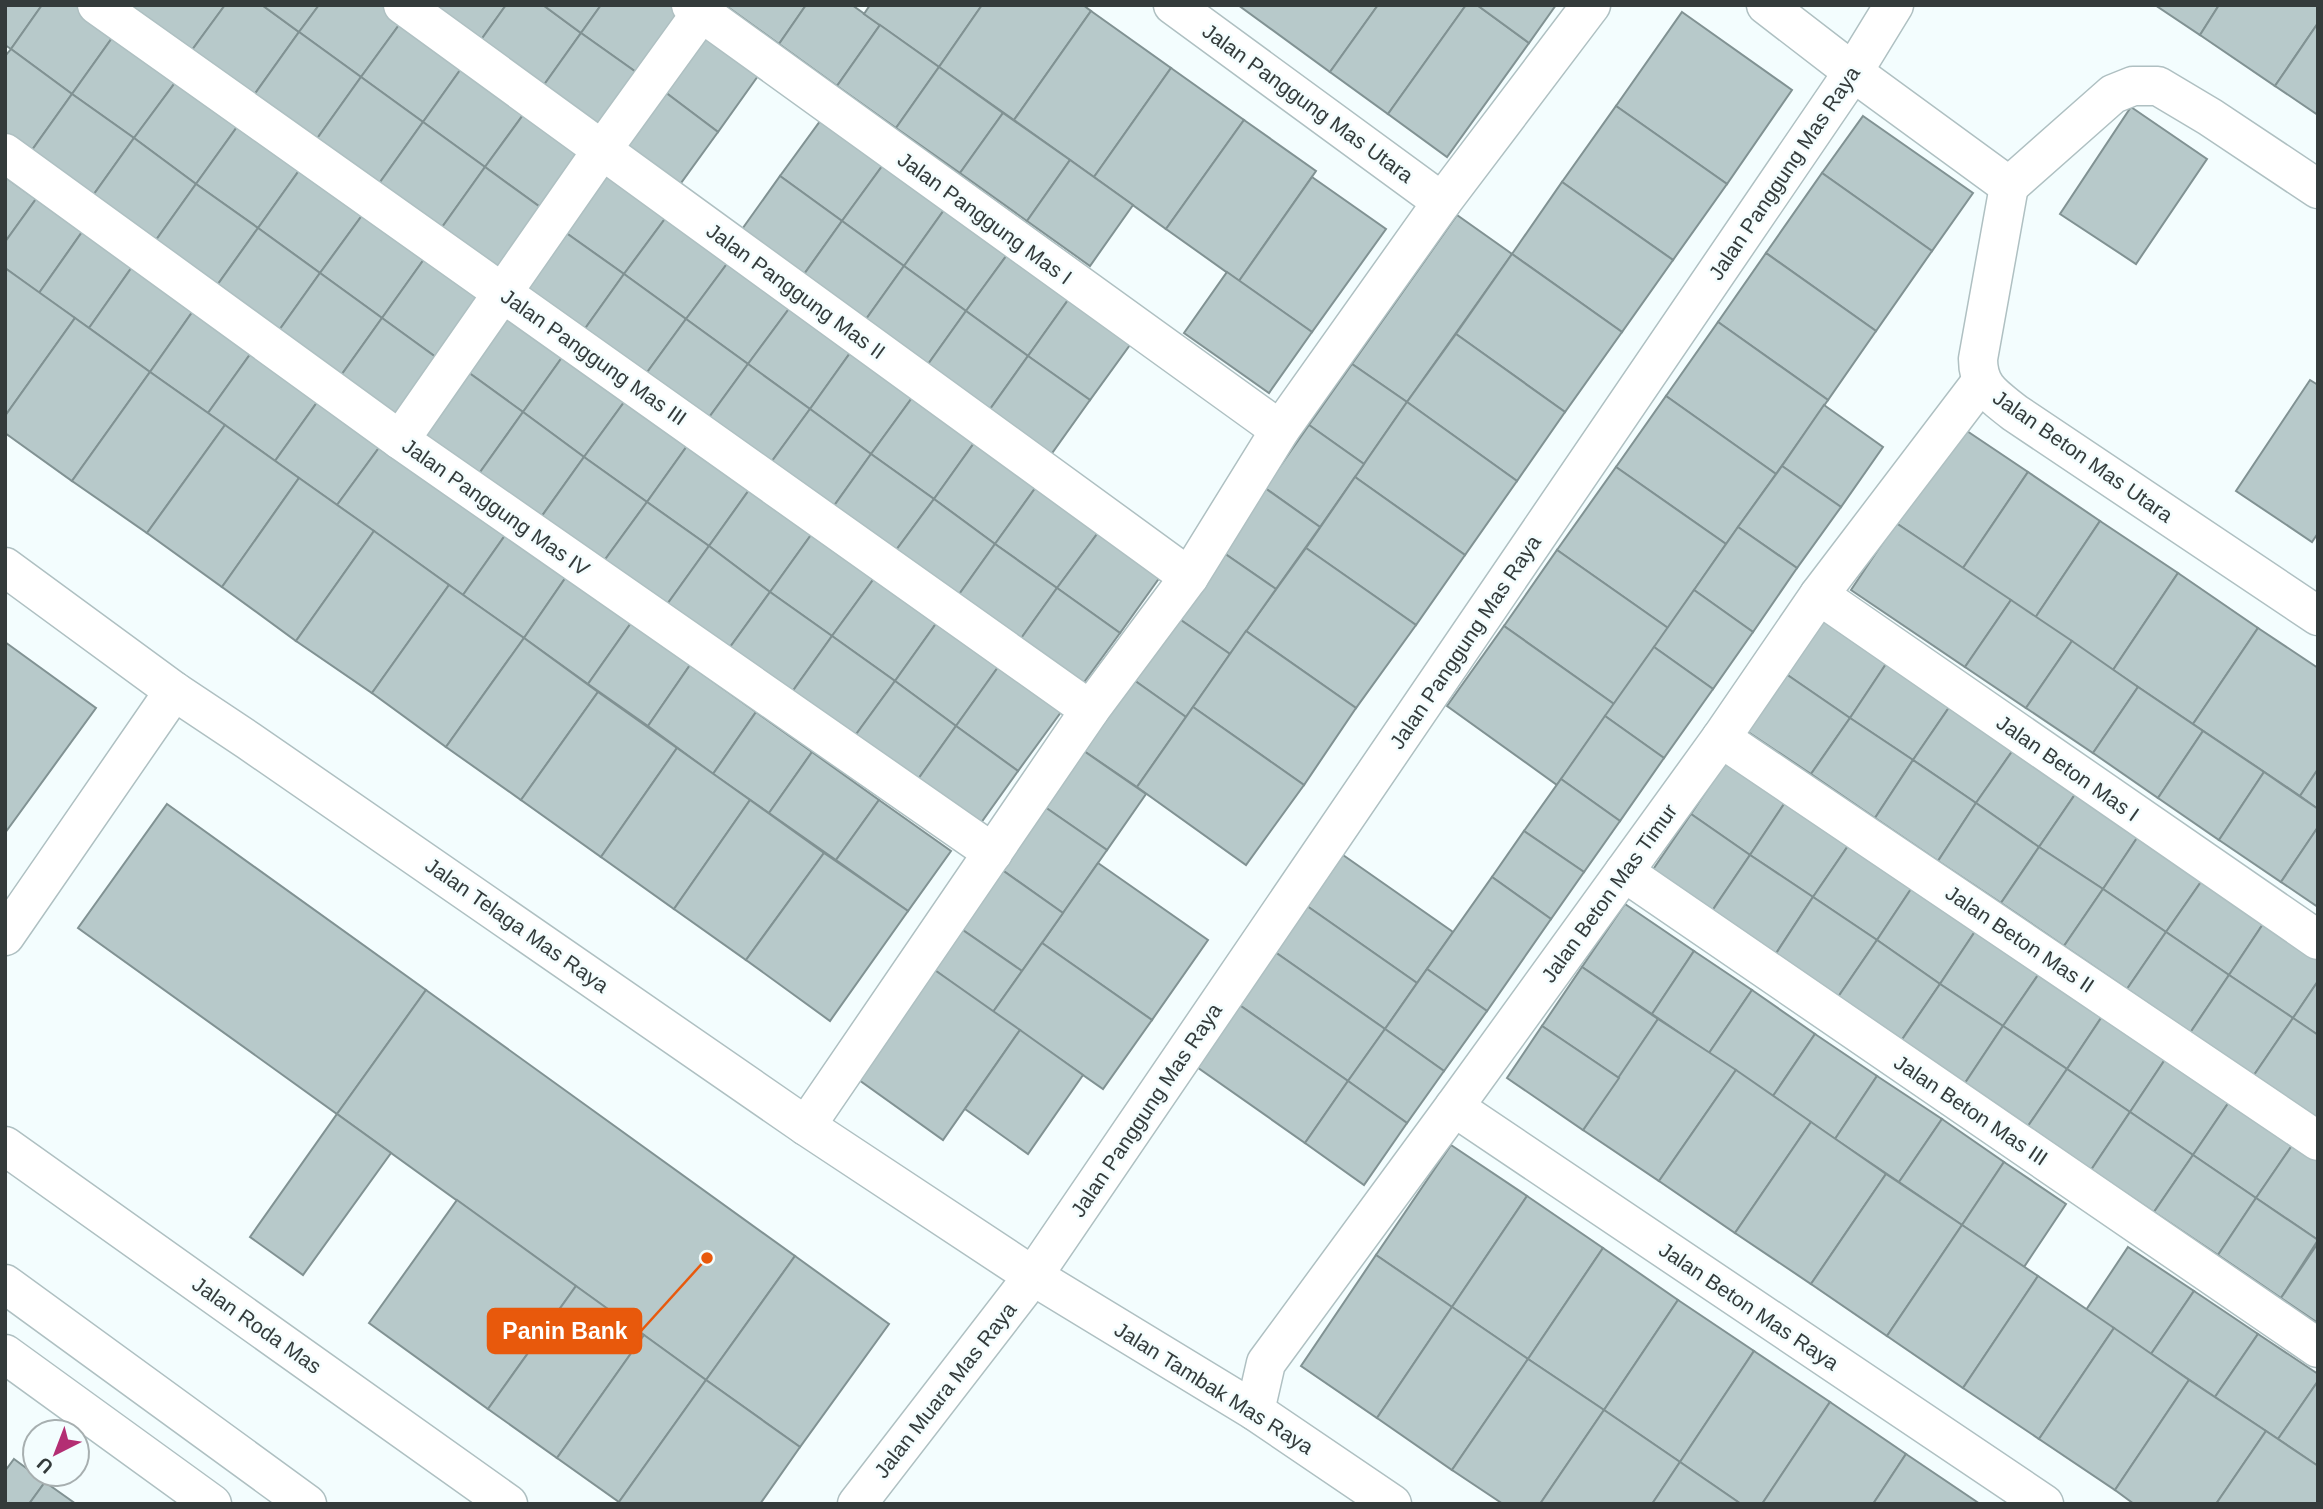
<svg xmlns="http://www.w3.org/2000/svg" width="2323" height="1509" viewBox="0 0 2323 1509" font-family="Helvetica,sans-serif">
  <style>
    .building { fill: #b7c9ca; stroke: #819293; stroke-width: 2 }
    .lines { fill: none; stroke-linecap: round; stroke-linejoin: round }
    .minor-casing { stroke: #afc0c2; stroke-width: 41 }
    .minor { stroke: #fff; stroke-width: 38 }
    .labels { text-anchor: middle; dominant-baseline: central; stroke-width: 5; stroke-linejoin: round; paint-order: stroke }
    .street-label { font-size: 21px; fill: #343b3b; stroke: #f3fdfe }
    .leader { fill: none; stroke: #e8590c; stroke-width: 2.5 }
    .callout-dot { fill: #e8590c; stroke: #f3fdfe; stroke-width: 2.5 }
    .callout { fill: #e8590c; stroke: #e8590c; stroke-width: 2.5 }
    .callout-label { font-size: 23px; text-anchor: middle; font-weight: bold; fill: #fff }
  </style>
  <rect width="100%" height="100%" fill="#f3fdfe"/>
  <g class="building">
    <polygon points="5,5 42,5 11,49 5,45"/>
    <polygon points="42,5 82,5 117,31 72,94 11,49"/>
    <polygon points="130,5 225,5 192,50"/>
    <polygon points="225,5 262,5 299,32 254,95 192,50"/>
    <polygon points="262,5 319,5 299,32"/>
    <polygon points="319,5 395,5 407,14 361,77 299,32"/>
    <polygon points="412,5 506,5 473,51"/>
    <polygon points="506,5 543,5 581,33 536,96 473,51"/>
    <polygon points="543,5 601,5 581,33"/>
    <polygon points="601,5 675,5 689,15 643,77 581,33"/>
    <polygon points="725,5 806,5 779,44"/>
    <polygon points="806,5 852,5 880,25 837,86 779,44"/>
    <polygon points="870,5 982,5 939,67 864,14"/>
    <polygon points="982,5 1083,5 1091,11 1014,120 939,67"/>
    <polygon points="1238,5 1378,5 1330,72"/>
    <polygon points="1378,5 1466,5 1388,114 1330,72"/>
    <polygon points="1466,5 1477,5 1529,43 1447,157 1388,114"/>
    <polygon points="1477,5 1556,5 1529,43"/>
    <polygon points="2155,5 2219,5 2200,35"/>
    <polygon points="2219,5 2318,5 2318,23 2275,86 2200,35"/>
    <polygon points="1091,11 1171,68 1094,177 1014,120"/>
    <polygon points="1682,12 1792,90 1727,184 1616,106"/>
    <polygon points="407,14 468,59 423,122 361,77"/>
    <polygon points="702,23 763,69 718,132 657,86"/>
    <polygon points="2318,23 2318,115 2275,86"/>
    <polygon points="880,25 939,67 896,128 837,86"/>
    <polygon points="117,31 180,76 134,138 72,94"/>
    <polygon points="299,32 361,77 316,140 254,95"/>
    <polygon points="581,33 643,77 598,140 536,96"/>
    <polygon points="11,49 72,94 27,157 5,141 5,56"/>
    <polygon points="468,59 531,104 485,167 423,122"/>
    <polygon points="939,67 1003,113 960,173 896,128"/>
    <polygon points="1171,68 1244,120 1166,229 1094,177"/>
    <polygon points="180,76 242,120 196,184 134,138"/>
    <polygon points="361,77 423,122 378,185 316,140"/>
    <polygon points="657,86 718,132 673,194 611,150"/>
    <polygon points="72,94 134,138 89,201 27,157"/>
    <polygon points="531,104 592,149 547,212 485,167"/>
    <polygon points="1616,106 1727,184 1673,260 1562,182"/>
    <polygon points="2131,107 2207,159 2136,264 2060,214"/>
    <polygon points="826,113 888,158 842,221 780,176"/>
    <polygon points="1003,113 1070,160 1027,221 960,173"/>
    <polygon points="1863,116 1973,193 1932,251 1822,173"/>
    <polygon points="242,120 303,165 258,228 196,184"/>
    <polygon points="1244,120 1316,171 1239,281 1166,229"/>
    <polygon points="423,122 485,167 440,230 378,185"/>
    <polygon points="134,138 196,184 151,247 89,201"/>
    <polygon points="888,158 949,203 904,266 842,221"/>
    <polygon points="1070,160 1133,205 1090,266 1027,221"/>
    <polygon points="303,165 366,210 320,273 258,228"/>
    <polygon points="485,167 547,212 502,275 440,230"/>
    <polygon points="608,167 670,212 624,274 562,230"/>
    <polygon points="1822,173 1932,251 1876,331 1766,253"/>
    <polygon points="780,176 842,221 797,284 735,239"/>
    <polygon points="5,177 36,199 5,242"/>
    <polygon points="1312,177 1386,229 1312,332 1239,281"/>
    <polygon points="1562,182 1673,260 1622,332 1512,254"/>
    <polygon points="196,184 258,228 213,291 151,247"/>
    <polygon points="36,199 82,232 39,293 5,268 5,242"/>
    <polygon points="949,203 1012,248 966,311 904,266"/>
    <polygon points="366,210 427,255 382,318 320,273"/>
    <polygon points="670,212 732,257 686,319 624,274"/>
    <polygon points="1457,215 1512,254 1407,402 1352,364"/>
    <polygon points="842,221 904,266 859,329 797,284"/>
    <polygon points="258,228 320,273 275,336 213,291"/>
    <polygon points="562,230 624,274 579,337 517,292"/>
    <polygon points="82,232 132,267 89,328 39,293"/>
    <polygon points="1012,248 1073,293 1028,356 966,311"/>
    <polygon points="1766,253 1876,331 1828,400 1718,322"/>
    <polygon points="1512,254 1622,332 1565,412 1456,334"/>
    <polygon points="427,255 489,300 444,363 382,318"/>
    <polygon points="732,257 794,302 748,364 686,319"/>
    <polygon points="904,266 966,311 921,374 859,329"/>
    <polygon points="132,267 193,311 150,372 89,328"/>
    <polygon points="5,268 75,318 5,416"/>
    <polygon points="1227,272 1312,332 1269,393 1184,333"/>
    <polygon points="320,273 382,318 337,381 275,336"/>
    <polygon points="624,274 686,319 640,382 579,337"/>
    <polygon points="1073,293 1135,338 1090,400 1028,356"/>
    <polygon points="794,302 855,346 810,409 748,364"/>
    <polygon points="506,304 568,349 523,412 461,367"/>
    <polygon points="193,311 251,353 208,413 150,372"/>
    <polygon points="966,311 1028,356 983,419 921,374"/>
    <polygon points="75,318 150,372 72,481 5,433 5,416"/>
    <polygon points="382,318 444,363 399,426 337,381"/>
    <polygon points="686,319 748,364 702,427 640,382"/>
    <polygon points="1718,322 1828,400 1776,474 1666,396"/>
    <polygon points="1456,334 1565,412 1517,481 1407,402"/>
    <polygon points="855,346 917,391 871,454 810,409"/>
    <polygon points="568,349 630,394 584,457 523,412"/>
    <polygon points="251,353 318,401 275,461 208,413"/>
    <polygon points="1028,356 1090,400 1045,463 983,419"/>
    <polygon points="748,364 810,409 764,472 702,427"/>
    <polygon points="1352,364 1407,402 1364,464 1309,425"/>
    <polygon points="461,367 523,412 478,475 415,430"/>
    <polygon points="150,372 225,425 147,533 72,481"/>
    <polygon points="2310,380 2318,385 2318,533 2312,542 2236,491"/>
    <polygon points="917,391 979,436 934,499 871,454"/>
    <polygon points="630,394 692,439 647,502 584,457"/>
    <polygon points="1666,396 1776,474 1726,544 1616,467"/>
    <polygon points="318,401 381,445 337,505 275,461"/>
    <polygon points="1407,402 1517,481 1465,555 1355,477"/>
    <polygon points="1824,405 1883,447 1841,507 1782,466"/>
    <polygon points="810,409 871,454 826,517 764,472"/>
    <polygon points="523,412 584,457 539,520 478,475"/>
    <polygon points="225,425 299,478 222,587 147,533"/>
    <polygon points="1309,425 1364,464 1320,527 1265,488"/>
    <polygon points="1961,427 2028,472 1963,568 1896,523"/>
    <polygon points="979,436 1041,480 995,544 934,499"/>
    <polygon points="692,439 754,483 709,546 647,502"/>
    <polygon points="381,445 506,534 463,595 337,505"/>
    <polygon points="871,454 934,499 888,561 826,517"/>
    <polygon points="584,457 647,502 601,565 539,520"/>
    <polygon points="1782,466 1841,507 1797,568 1738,527"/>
    <polygon points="1616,467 1726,544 1668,628 1557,550"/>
    <polygon points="2028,472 2100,521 2035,618 1963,568"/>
    <polygon points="1355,477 1465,555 1416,625 1306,548"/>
    <polygon points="299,478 374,531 296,641 222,587"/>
    <polygon points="1041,480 1103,526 1057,588 995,544"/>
    <polygon points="754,483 816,528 770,592 709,546"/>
    <polygon points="1265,488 1320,527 1276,589 1221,551"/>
    <polygon points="934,499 995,544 950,607 888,561"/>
    <polygon points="647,502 709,546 663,610 601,565"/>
    <polygon points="2100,521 2178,573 2113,670 2035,618"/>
    <polygon points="1896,523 2011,600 1965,667 1851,590"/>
    <polygon points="1103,526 1165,570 1120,633 1057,588"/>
    <polygon points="1738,527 1797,568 1753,632 1694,590"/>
    <polygon points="816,528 878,573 832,636 770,592"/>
    <polygon points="374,531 449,585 372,693 296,641"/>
    <polygon points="506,534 566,577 524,638 463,595"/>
    <polygon points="995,544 1057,588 1012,651 950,607"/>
    <polygon points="709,546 770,592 725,654 663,610"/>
    <polygon points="1306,548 1416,625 1356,708 1246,631"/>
    <polygon points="1557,550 1668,628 1614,704 1504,626"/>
    <polygon points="1221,551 1276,589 1230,654 1175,616"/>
    <polygon points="878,573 940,618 895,681 832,636"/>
    <polygon points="2178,573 2258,628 2193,724 2113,670"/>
    <polygon points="566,577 631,623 588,684 524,638"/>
    <polygon points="449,585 524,638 446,747 372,693"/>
    <polygon points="1057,588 1120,633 1074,696 1012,651"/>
    <polygon points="1694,590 1753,632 1713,689 1654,647"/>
    <polygon points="770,592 832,636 787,699 725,654"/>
    <polygon points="2011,600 2072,641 2026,708 1965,667"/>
    <polygon points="1175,616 1230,654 1186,717 1131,678"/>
    <polygon points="940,618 1001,663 956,726 895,681"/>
    <polygon points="1823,621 1886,664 1850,718 1786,674"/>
    <polygon points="631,623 690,665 648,726 588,684"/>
    <polygon points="1504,626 1614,704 1557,785 1447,706"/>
    <polygon points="2258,628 2318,668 2318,769 2300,796 2193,724"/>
    <polygon points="1246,631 1356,708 1304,785 1193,707"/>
    <polygon points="832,636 895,681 849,744 787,699"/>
    <polygon points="524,638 598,692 521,800 446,747"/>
    <polygon points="2072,641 2138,687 2093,753 2026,708"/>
    <polygon points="5,642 96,708 5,833"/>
    <polygon points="1654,647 1713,689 1664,758 1605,716"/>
    <polygon points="1001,663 1064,708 1018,771 956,726"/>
    <polygon points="1886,664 1950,706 1913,760 1850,718"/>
    <polygon points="690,665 756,712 713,774 648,726"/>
    <polygon points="1786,674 1850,718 1811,774 1748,732"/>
    <polygon points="1131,678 1186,717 1137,787 1081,749"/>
    <polygon points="895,681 956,726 911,789 849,744"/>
    <polygon points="2138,687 2203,731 2158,798 2093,753"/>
    <polygon points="598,692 677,748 601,857 521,800"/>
    <polygon points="1950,706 2013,750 1976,803 1913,760"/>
    <polygon points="1193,707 1304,785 1246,865 1137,787"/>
    <polygon points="756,712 812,752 769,813 713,774"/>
    <polygon points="1605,716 1664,758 1620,821 1561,779"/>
    <polygon points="1850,718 1913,760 1875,818 1811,774"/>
    <polygon points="956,726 1018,771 973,834 911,789"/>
    <polygon points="2203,731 2264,772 2219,840 2158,798"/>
    <polygon points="677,748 750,800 674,909 601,857"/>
    <polygon points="1081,749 1146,794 1107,850 1042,805"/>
    <polygon points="2013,750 2076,793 2039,847 1976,803"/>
    <polygon points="812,752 879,800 836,860 769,813"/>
    <polygon points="1727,760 1786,801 1750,855 1691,814"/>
    <polygon points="1913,760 1976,803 1938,861 1875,818"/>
    <polygon points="2318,769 2318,809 2300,796"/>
    <polygon points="2264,772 2318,809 2318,827 2281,882 2219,840"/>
    <polygon points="1561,779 1620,821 1584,872 1524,831"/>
    <polygon points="2076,793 2139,835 2103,889 2039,847"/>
    <polygon points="750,800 824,853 746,960 674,909"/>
    <polygon points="879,800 951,851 908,911 836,860"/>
    <polygon points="1786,801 1850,843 1813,897 1750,855"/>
    <polygon points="1976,803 2039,847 2001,903 1938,861"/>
    <polygon points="167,804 426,990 337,1114 78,928"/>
    <polygon points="1042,805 1107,850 1063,913 998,867"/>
    <polygon points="1691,814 1750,855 1712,911 1652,871"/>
    <polygon points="2318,827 2318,907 2281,882"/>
    <polygon points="1524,831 1584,872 1551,919 1492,877"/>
    <polygon points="2139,835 2203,879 2166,932 2103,889"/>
    <polygon points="1850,843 1913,886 1877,940 1813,897"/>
    <polygon points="2039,847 2103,889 2064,946 2001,903"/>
    <polygon points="824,853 908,911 830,1021 746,960"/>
    <polygon points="1343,855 1453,932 1417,983 1307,906"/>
    <polygon points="1750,855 1813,897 1775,955 1712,911"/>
    <polygon points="1098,863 1208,940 1152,1020 1042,943"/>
    <polygon points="998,867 1063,913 1022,971 957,926"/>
    <polygon points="1492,877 1551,919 1487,1011 1427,969"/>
    <polygon points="2203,879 2265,921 2229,975 2166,932"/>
    <polygon points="1913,886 1976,930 1940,984 1877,940"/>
    <polygon points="2103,889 2166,932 2127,989 2064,946"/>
    <polygon points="1813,897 1877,940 1838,997 1775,955"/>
    <polygon points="1625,904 1694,951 1652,1014 1582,967"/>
    <polygon points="1307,906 1417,983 1385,1029 1275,952"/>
    <polygon points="2265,921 2318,956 2318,981 2293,1018 2229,975"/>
    <polygon points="957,926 1022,971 993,1012 929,966"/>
    <polygon points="1976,930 2040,972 2003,1026 1940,984"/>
    <polygon points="2166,932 2229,975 2190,1033 2127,989"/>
    <polygon points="1877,940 1940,984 1901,1041 1838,997"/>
    <polygon points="1042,943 1152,1020 1103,1089 993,1012"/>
    <polygon points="1694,951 1752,990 1709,1053 1652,1014"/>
    <polygon points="1275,952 1385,1029 1348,1081 1238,1004"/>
    <polygon points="929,966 1020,1030 943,1140 852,1075"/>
    <polygon points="1582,967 1658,1019 1619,1078 1542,1026"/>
    <polygon points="1427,969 1487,1011 1444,1071 1385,1029"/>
    <polygon points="2040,972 2103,1015 2067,1069 2003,1026"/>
    <polygon points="2229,975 2293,1018 2254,1075 2190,1033"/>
    <polygon points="2318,981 2318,1035 2293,1018"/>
    <polygon points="1940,984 2003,1026 1965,1083 1901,1041"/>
    <polygon points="426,990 795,1256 706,1380 337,1114"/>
    <polygon points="1752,990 1815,1034 1773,1096 1709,1053"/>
    <polygon points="1238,1004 1348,1081 1305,1143 1194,1065"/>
    <polygon points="2103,1015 2166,1058 2130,1112 2067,1069"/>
    <polygon points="2293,1018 2318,1035 2317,1118 2254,1075"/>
    <polygon points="1658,1019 1736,1070 1659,1181 1583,1130"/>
    <polygon points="1542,1026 1619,1078 1583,1130 1507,1078"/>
    <polygon points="2003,1026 2067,1069 2028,1126 1965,1083"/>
    <polygon points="1385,1029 1444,1071 1407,1123 1348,1081"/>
    <polygon points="1020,1030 1083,1075 1028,1154 965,1109"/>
    <polygon points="1815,1034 1877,1076 1835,1139 1773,1096"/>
    <polygon points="2166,1058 2229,1102 2193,1155 2130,1112"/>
    <polygon points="2067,1069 2130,1112 2091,1170 2028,1126"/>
    <polygon points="1736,1070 1811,1122 1735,1233 1659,1181"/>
    <polygon points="1877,1076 1942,1119 1899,1182 1835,1139"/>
    <polygon points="1348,1081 1407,1123 1364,1185 1305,1143"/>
    <polygon points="2229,1102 2293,1144 2256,1198 2193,1155"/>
    <polygon points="2130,1112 2193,1155 2154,1212 2091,1170"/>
    <polygon points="337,1114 391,1153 303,1275 250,1237"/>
    <polygon points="1942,1119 2004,1162 1962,1225 1899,1182"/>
    <polygon points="1811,1122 1886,1174 1811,1284 1735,1233"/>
    <polygon points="2293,1144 2318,1161 2318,1240 2256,1198"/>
    <polygon points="1451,1145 1527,1196 1452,1307 1376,1255"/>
    <polygon points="2193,1155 2256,1198 2218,1255 2154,1212"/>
    <polygon points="2004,1162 2066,1204 2024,1267 1962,1225"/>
    <polygon points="1886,1174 1962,1225 1887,1336 1811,1284"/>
    <polygon points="1527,1196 1603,1248 1528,1359 1452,1307"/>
    <polygon points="2256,1198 2318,1240 2281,1298 2218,1255"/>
    <polygon points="457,1200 576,1286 488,1409 369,1323"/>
    <polygon points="1962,1225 2038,1276 1963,1388 1887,1336"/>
    <polygon points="2318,1243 2318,1323 2281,1298"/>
    <polygon points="2128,1247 2194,1291 2151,1354 2086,1310"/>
    <polygon points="1603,1248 1678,1300 1604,1410 1528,1359"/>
    <polygon points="1376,1255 1452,1307 1377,1418 1301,1366"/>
    <polygon points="795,1256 889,1324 800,1447 706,1380"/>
    <polygon points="2038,1276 2114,1328 2039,1439 1963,1388"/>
    <polygon points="576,1286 644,1335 557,1458 488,1409"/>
    <polygon points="2194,1291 2258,1334 2215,1397 2151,1354"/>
    <polygon points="1678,1300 1754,1351 1680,1462 1604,1410"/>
    <polygon points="1452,1307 1528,1359 1452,1470 1377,1418"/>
    <polygon points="2114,1328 2189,1380 2115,1490 2039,1439"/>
    <polygon points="2258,1334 2318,1374 2318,1381 2278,1439 2215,1397"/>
    <polygon points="644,1335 706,1380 619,1502 557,1458"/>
    <polygon points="1754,1351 1830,1402 1762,1504 1741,1504 1680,1462"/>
    <polygon points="1528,1359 1604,1410 1540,1504 1503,1504 1452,1470"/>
    <polygon points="706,1380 800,1447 760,1504 621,1504 619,1502"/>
    <polygon points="2189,1380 2266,1431 2216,1504 2134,1504 2115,1490"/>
    <polygon points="2318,1381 2318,1466 2278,1439"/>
    <polygon points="1830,1402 1906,1454 1873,1504 1762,1504"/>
    <polygon points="1604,1410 1680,1462 1652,1504 1540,1504"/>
    <polygon points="2266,1431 2318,1466 2318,1504 2216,1504"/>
    <polygon points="1906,1454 1980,1504 1873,1504"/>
    <polygon points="14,1459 45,1482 29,1504 5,1504 5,1471"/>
    <polygon points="1680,1462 1741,1504 1652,1504"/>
    <polygon points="45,1482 76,1504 29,1504"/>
  </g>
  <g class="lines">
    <g class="minor-casing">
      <g id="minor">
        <polyline points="97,5 1090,710"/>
        <polyline points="403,5 1189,577"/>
        <polyline points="691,5 1280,430"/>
        <polyline points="1173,5 1442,202"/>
        <polyline points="1766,5 1853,72 2009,186 2113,94 2133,86 2158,86 2210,117 2318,189"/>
        <polyline points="5,153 400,440 993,853"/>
        <path d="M2009 186 1978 359C1978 388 1994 396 2015 413L2318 616"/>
        <polyline points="400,440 602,150 701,13"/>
        <polyline points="5,567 174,691 249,741 806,1126 1033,1276 1255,1411 1392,1504"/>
        <polyline points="1819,595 2318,940"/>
        <polyline points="1721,738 2318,1141"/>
        <polyline points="1624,872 2318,1348"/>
        <polyline points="5,936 174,691"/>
        <polyline points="1454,1107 2044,1504"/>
        <polyline points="806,1126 1090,710 1189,577 1280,430 1442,202 1591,5"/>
        <polyline points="5,1146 508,1504"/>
        <polyline points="5,1284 307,1504"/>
        <polyline points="5,1354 212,1504"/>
        <polyline points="1255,1411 1266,1363 1454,1107 1721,738 1819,595 1981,382"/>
        <polyline points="857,1504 1033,1276 1853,72 1894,5"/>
      </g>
    </g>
    <use href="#minor" class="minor"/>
  </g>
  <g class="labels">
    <g class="street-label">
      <text transform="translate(1308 103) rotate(36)">Jalan Panggung Mas Utara</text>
      <text transform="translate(1784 173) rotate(-56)">Jalan Panggung Mas Raya</text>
      <text transform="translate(985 218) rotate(36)">Jalan Panggung Mas I</text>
      <text transform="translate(796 291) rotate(36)">Jalan Panggung Mas II</text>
      <text transform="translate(594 357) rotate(35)">Jalan Panggung Mas III</text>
      <text transform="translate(2083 456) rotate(35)">Jalan Beton Mas Utara</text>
      <text transform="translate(496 507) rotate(35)">Jalan Panggung Mas IV</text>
      <text transform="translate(1465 642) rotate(-56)">Jalan Panggung Mas Raya</text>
      <text transform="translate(2068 768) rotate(35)">Jalan Beton Mas I</text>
      <text transform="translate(1609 893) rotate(-54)">Jalan Beton Mas Timur</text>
      <text transform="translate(517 925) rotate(35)">Jalan Telaga Mas Raya</text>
      <text transform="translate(2020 939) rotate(34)">Jalan Beton Mas II</text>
      <text transform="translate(1146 1110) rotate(-56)">Jalan Panggung Mas Raya</text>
      <text transform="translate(1971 1110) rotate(34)">Jalan Beton Mas III</text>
      <text transform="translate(1749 1306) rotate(34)">Jalan Beton Mas Raya</text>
      <text transform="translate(257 1325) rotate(35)">Jalan Roda Mas</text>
      <text transform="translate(1214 1388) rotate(32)">Jalan Tambak Mas Raya</text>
      <text transform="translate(945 1390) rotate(-52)">Jalan Muara Mas Raya</text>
    </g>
  </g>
  <path class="leader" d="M707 1258L641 1331"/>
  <circle class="callout-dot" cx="707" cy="1258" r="7"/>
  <rect class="callout" x="488" y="1309" width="153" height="44" rx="7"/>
  <g class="callout-label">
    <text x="565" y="1339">Panin Bank</text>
  </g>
  <rect width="2323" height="1509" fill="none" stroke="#343b3b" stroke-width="14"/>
  <g transform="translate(56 1453) rotate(222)"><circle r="33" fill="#f3fdfe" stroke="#a7afb0" stroke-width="2"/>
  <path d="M0-5L12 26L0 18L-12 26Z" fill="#b32e73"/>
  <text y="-10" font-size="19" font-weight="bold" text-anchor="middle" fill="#343b3b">U</text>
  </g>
</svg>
